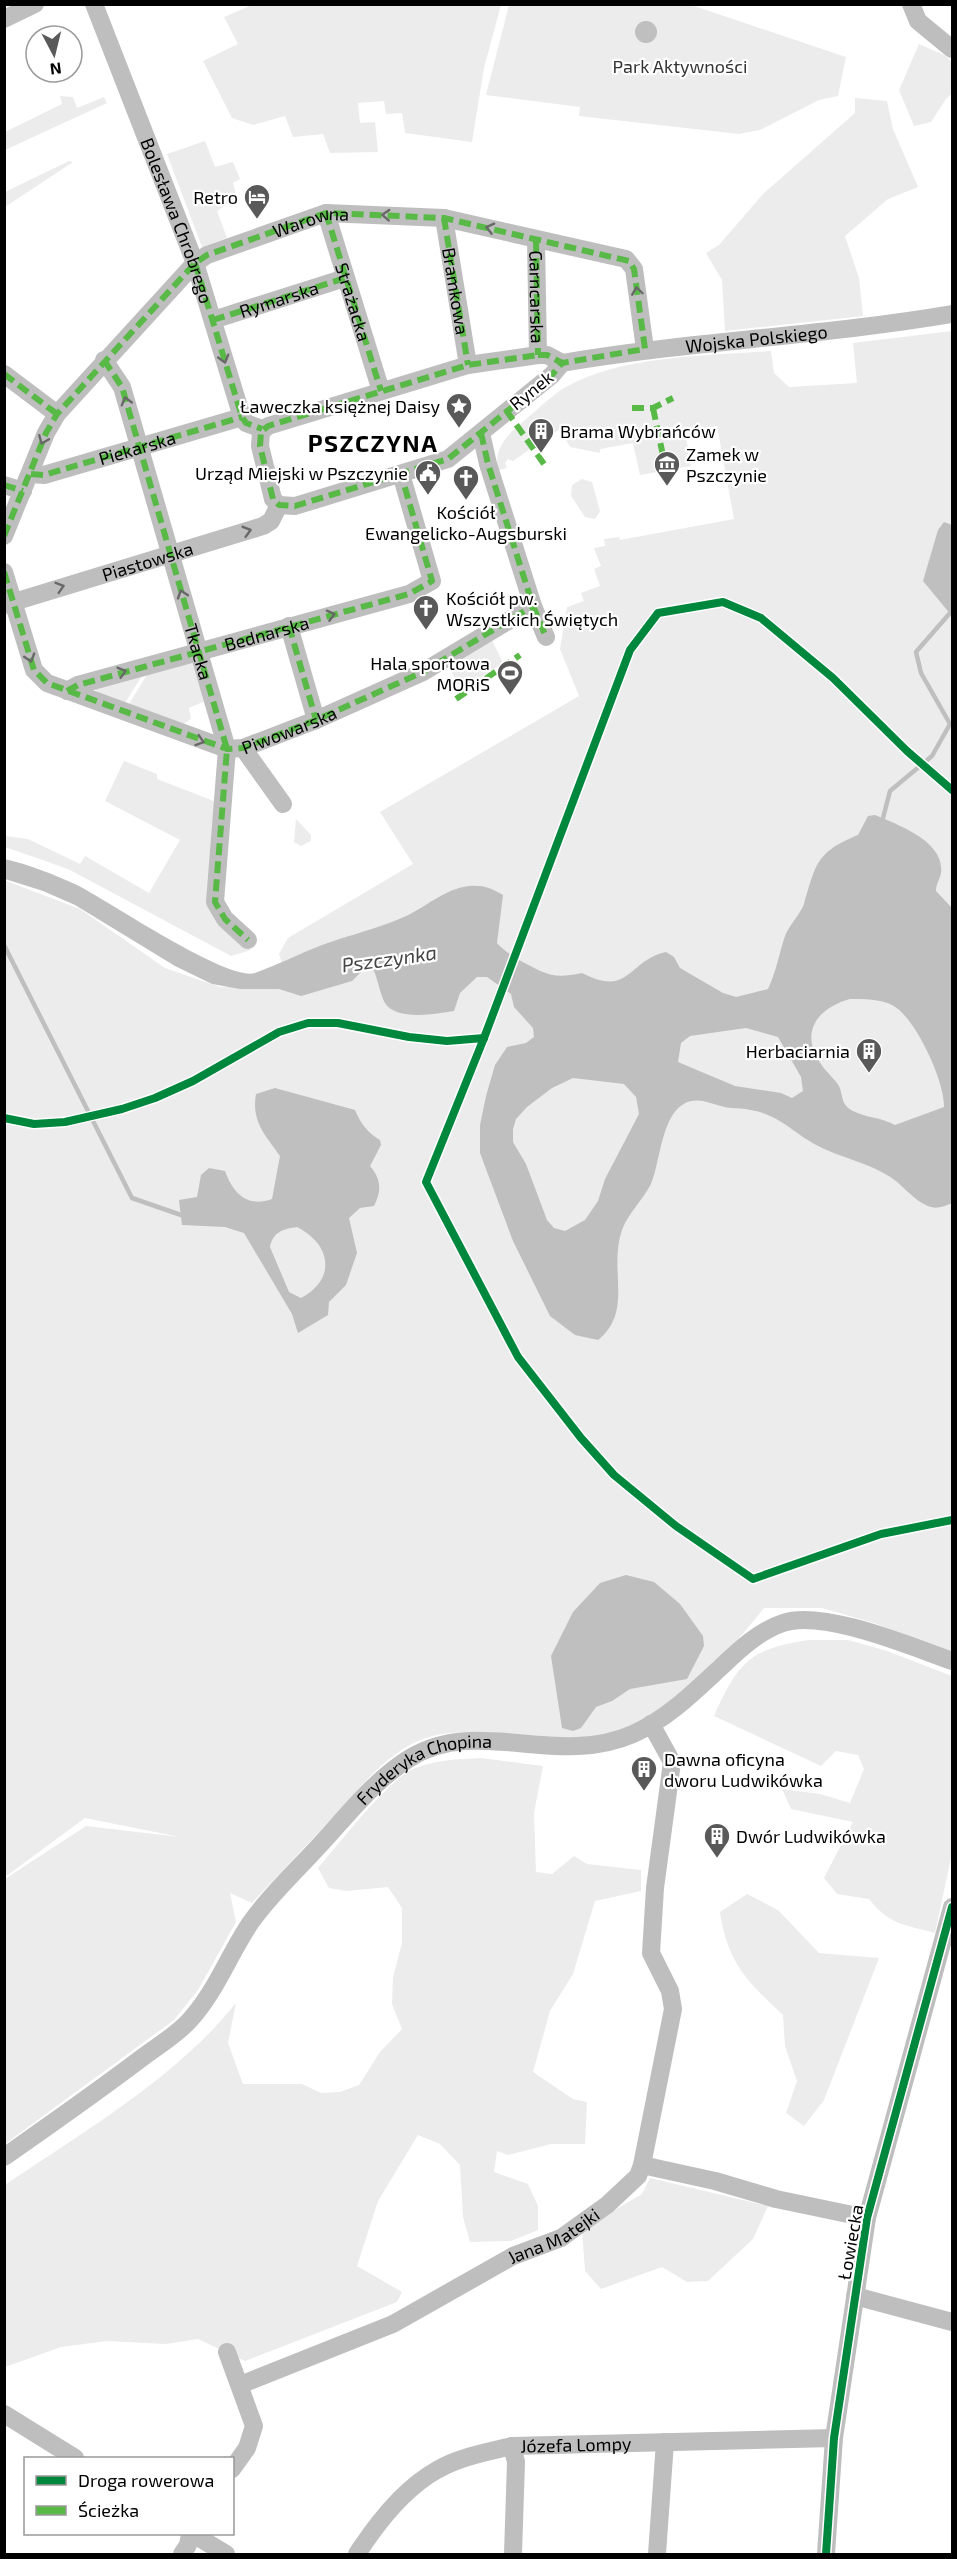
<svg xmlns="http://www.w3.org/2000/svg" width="957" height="2559" viewBox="0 0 957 2559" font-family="'Exo 2',sans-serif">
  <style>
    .green { fill: #ececec }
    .water { fill: #bfbfbf; fill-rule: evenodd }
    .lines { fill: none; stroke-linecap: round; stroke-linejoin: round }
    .stream { stroke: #bfbfbf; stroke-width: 4.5 }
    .minor { stroke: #bebebe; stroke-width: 18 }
    .quiet { stroke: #58b947; stroke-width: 6; stroke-dasharray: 12 6; stroke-linecap: butt }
    .cycleway-casing { stroke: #fff; stroke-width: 11 }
    .cycleway { stroke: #00873e; stroke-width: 8 }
    .oneway { stroke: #686868 }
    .labels { text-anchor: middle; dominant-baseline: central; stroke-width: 4.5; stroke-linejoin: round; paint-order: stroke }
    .park-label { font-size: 18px; fill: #333; stroke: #fff }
    .poi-label { font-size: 18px; fill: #000; stroke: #fff; text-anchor: end }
    .street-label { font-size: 18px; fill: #000; stroke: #fff }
    .water-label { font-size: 20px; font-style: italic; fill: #444; stroke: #fff }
    .district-label { font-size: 24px; font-weight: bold; letter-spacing: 1.5px; fill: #000; stroke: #fff }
  </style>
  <rect width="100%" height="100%" fill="#fff"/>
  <g class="green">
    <polygon points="299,4 501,5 484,68 472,142 405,133 402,113 386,114 384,101 358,103 360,123 375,122 378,152 330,153 323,134 293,137 285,116 253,125 232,118 203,61 238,44 224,17 252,5"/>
    <polygon points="509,5 691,5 846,57 838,96 819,100 760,130 739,134 579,116 580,107 486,95"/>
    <polygon points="919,44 946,56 952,62 952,93 946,99 931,122 914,126 899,90"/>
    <polygon points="60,96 73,97 77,108 104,97 107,103 5,150 5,132 62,104"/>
    <polygon points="855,98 887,101 893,129 918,187 888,199 845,236 859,278 863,316 725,331 722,280 706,253 719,245 763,194 855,113"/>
    <polygon points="205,141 215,167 233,162 240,179 233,183 237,197 217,211 227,238 202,247 167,154"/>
    <polygon points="69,161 73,162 5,207 5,192"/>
    <path d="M952 331V1654L877 1624 822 1608H764C729 1653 664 1722 607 1735 586 1740 560 1739 539 1738 503 1736 461 1726 426 1738 387 1751 360 1788 333 1817 306 1846 279 1874 252 1903L230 1893 236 1922 198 1990 174 2020 5 2144V1879L86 1826 180 1837 85 1818 5 1877 4 880 80 909 165 968 220 987 289 984 279 954 288 938 413 864 380 812 579 696 560 649 567 607 584 601 581 593 600 586 594 569 601 566 594 548 605 546 604 539 619 537 620 540 734 519 717 426 685 432 691 466 640 475 633 443 600 449V453L570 447 560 429 513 461 508 459 505 463 507 468 498 470C493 448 509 433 524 421 537 410 550 397 564 388 621 355 707 356 771 351L774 373 789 387 857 383 853 343Z"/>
    <polygon points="582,479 592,482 600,511 595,519 585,517 571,496 572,485"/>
    <polygon points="491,638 503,663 462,690 448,667"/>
    <polygon points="195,660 205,701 189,708 191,719 183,724 129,704 148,673"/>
    <polygon points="143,674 125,703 96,692 95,687"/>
    <polygon points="124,761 157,774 157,779 219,803 224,927 251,950 231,956 68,869 5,847 5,836 28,839 80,864 85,856 149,893 180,840 105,801"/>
    <polygon points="296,819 311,835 311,841 301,846 294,842"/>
    <path d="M808 1640H848L887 1651 952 1676V1853L935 1933C906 1925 889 1925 869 1899L837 1894 824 1878 853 1822 791 1809 782 1789 820 1794 850 1803 864 1769 858 1755 836 1751 821 1766 714 1716C738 1663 749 1649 808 1640Z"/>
    <path d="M481 1758 543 1766 534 1813 536 1872 552 1874 574 1856 587 1864 641 1870V1891L595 1901 573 1974 550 2011 533 2072 573 2099 587 2102 585 2144H551L508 2155 497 2151 494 2172 528 2184 538 2206V2230L511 2241 470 2242 463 2217 460 2165 440 2144 418 2135 378 2201 357 2266 402 2292 397 2302 245 2361 198 2339 166 2344 107 2341 61 2347 5 2367V2185C84 2131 175 2079 236 2003L228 2043 243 2084H302L321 2093 340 2092 359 2085 380 2052 402 2029 392 2004 393 1977 402 1943V1908L388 1887 347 1891 329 1888 318 1868C338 1845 388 1780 413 1769 435 1760 458 1759 481 1758Z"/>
    <path d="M747 1894 778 1910 819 1953 879 1958 824 2100 804 2126 786 2113 797 2081 785 2046 783 2015C747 1981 728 1964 720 1912Z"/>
    <polygon points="650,2178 768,2206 753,2239 708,2281 687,2282 662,2267 601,2289 585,2271 582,2229 642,2194"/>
  </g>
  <g class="water">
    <circle cx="646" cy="32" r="11"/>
    <polygon points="944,522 952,525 952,616 923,581 938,530"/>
    <path d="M875 815C898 825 945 841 941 873 940 879 936 884 936 891L952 908V1203C945 1206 938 1209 931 1207 914 1202 903 1184 887 1175 869 1164 848 1159 829 1151 788 1134 782 1109 731 1108 718 1107 704 1098 691 1101 661 1108 661 1162 651 1184 643 1200 628 1213 622 1230 608 1270 634 1311 598 1340L575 1335 550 1316 513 1241 480 1153V1125L486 1096 495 1065 507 1047 526 1043 534 1037 533 1028 514 1007 511 994 487 977H477L460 993 454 1011C436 1014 396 1021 385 1003 380 994 378 980 374 971L365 968 352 981 301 996 279 989H240L212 984 175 966 75 905 43 891 5 879V859C30 865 53 874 77 885 107 900 228 982 255 973 277 965 299 954 322 945 349 935 377 929 404 917 425 908 444 889 469 886 483 885 491 888 503 895L497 943C504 951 510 954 519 960 545 973 551 980 582 973 630 998 628 960 666 952L674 957 680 968 723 993 736 997 768 989C776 972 779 954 785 936 789 925 800 915 804 904 816 864 816 852 858 835L868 816ZM850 999C864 999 880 999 892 1005 915 1016 945 1082 944 1107L895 1125C881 1117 865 1118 851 1110 841 1104 843 1095 839 1086 834 1078 826 1072 821 1064 799 1033 817 1008 850 999ZM746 1028 778 1037 801 1077 803 1091 792 1098 781 1093 735 1086 678 1062 681 1043 690 1036ZM573 1078 624 1084 636 1097 639 1114 605 1179 598 1201 585 1220 565 1231 554 1228 547 1220 526 1164 513 1142V1129L516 1119 527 1107 552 1088Z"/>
    <path d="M275 1088 355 1110C361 1124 367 1132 380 1140L381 1145 370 1166C381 1179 382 1190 374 1206L360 1208 349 1218 357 1253 346 1285 329 1302 328 1315 298 1333 292 1314 244 1233 225 1227 182 1225 179 1200 197 1197 201 1175 209 1168 225 1171C233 1193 247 1208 272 1199L280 1156C266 1136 251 1122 256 1094ZM297 1227C331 1244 337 1279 301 1298L289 1292 270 1247C273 1232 283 1229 297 1227Z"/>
    <polygon points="626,1575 654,1582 680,1604 703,1636 704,1646 687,1679 630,1689 612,1701 596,1707 581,1728 573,1731 562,1728 551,1656 573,1612 600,1583"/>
  </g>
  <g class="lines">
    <g class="stream">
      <polyline points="883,818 890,791 932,756 950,724 921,673 916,652 950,613"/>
      <polyline points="4,945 132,1198 181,1215"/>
    </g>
    <g class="minor">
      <path id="s1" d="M94 4 195 263 242 417 246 423 262 429"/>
      <polyline points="911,4 918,21 952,49"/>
      <polyline points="4,19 35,4"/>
      <path id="s2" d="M326 213 381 391"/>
      <path id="s3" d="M444 218 468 365"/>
      <polyline points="536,240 538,355"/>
      <polyline points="213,320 345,278"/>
      <polygon points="538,355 547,355 562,363 552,375 448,459 295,506 279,505 273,499 260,446 261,432 268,426 468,365"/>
      <path id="s4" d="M104 360 122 387 227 749 215 902 225 919 248 940"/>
      <path id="s5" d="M562 363C691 341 823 336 952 314"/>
      <polyline points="4,374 57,414"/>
      <polyline points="481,433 488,464 533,606 546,637"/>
      <polyline points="31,474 44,475 242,417"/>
      <polyline points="4,485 23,491"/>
      <path id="s6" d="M4 536 46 433 57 414 195 263 207 255 326 213 444 218 626 259 634 269 645 349"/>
      <path id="s7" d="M4 572 34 670 47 683 227 749 243 748 316 720 423 672 533 606"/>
      <path id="s8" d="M4 605 263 526 271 521 279 505"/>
      <polyline points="289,626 316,720"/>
      <polyline points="67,691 78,685 409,594 432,581 401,474"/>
      <polyline points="243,748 283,804"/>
      <path id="s9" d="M4 2157C51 2124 97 2092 143 2057 158 2046 176 2035 189 2021 216 1992 229 1954 251 1922 270 1895 295 1872 318 1847 346 1817 374 1780 410 1758 478 1716 556 1768 633 1734 667 1719 694 1692 721 1667 739 1650 759 1631 783 1623 823 1609 912 1647 952 1661"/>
      <polyline points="642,2165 673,2009 670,1991 651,1953 655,1888 672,1762 651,1724"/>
      <polyline points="855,2296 952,2322"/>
      <polyline points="227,2352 254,2426 247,2448 232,2469"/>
      <path id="s10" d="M240 2385 393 2324 513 2256 561 2238 607 2205 638 2176 642 2165 715 2181 776 2199 867 2218"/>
      <polyline points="4,2414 75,2458"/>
      <polyline points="512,2446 516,2462 513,2554"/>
      <polyline points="193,2534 226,2554"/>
      <polyline points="182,2554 188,2545 190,2534"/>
      <path id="s11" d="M357 2554C377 2523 403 2489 437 2470 459 2457 487 2452 512 2446L834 2438"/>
      <polyline points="657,2554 665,2442"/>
      <polyline points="826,2554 834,2438 867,2218 952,1907"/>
    </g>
    <g class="quiet">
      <polyline points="326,213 381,391"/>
      <polyline points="444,218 468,365"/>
      <path id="s12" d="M536 240 538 355"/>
      <polyline points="195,263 242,417 246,423 262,429"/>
      <path id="s13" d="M213 320 345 278"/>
      <polygon points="538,355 547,355 562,363 552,375 448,459 295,506 279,505 273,499 260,446 261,432 268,426 468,365"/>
      <polyline points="104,360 122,387 227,749 215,902 225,919 248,940"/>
      <polyline points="4,374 57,414"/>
      <polyline points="632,408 653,408 673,398"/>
      <polyline points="653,408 666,470"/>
      <polyline points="506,410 544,464"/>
      <polyline points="481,433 488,464 533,606 546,637"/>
      <path id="s14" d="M31 474 44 475 242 417"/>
      <polyline points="4,485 23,491"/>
      <polyline points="4,536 46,433 57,414 195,263 207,255 326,213 444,218 629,261 634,269 645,349 562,363"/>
      <polyline points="4,572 34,670 47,683 227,749 243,748 316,720 423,672 533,606"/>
      <polyline points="289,626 316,720"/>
      <path id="s15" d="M67 691 78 685 409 594 432 581 401 474"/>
      <polyline points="456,699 520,655"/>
    </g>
    <g class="cycleway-casing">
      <g id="cycleway">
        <polyline points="952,790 907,751 833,678 761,618 723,602 658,613 630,650 484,1038 426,1182 518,1357 581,1438 614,1475 676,1526 753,1579 881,1534 952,1520"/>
        <polyline points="4,1118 34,1124 65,1122 122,1109 155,1098 193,1081 279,1032 308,1023 338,1023 409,1037 447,1041 484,1038"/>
        <polyline points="826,2554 834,2438 867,2218 952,1907"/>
      </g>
    </g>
    <use href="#cycleway" class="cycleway"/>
  </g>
  <defs><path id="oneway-chevron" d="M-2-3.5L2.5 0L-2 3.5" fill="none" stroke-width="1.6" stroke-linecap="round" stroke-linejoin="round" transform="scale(1.5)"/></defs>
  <g class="oneway">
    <use href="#oneway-chevron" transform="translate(386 215) rotate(-177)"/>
    <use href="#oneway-chevron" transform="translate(490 228) rotate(-166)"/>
    <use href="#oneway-chevron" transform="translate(637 291) rotate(-98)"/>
    <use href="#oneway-chevron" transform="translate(224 359) rotate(74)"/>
    <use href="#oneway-chevron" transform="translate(126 401) rotate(-106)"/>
    <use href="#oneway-chevron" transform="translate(43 440) rotate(112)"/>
    <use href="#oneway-chevron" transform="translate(247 531) rotate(-16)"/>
    <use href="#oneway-chevron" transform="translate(60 587) rotate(-17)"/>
    <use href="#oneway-chevron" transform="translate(182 594) rotate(-108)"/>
    <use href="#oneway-chevron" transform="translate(331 615) rotate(-14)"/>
    <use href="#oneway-chevron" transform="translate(30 658) rotate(73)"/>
    <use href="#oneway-chevron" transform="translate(122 672) rotate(-16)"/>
    <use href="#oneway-chevron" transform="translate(200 741) rotate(18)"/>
  </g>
  <defs>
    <g id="hotel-pin" transform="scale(1.35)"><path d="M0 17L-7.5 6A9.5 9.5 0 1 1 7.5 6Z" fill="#595959" stroke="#fff"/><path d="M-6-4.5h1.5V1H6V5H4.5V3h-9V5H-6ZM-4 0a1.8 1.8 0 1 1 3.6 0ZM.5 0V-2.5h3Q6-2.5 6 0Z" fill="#fff"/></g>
    <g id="sight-pin" transform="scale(1.35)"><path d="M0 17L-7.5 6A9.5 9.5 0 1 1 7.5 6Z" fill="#595959" stroke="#fff"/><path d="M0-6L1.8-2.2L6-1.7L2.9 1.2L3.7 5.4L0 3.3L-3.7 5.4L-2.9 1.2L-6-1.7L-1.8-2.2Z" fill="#fff"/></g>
    <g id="building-pin" transform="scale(1.35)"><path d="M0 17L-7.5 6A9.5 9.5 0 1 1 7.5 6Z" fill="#595959" stroke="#fff"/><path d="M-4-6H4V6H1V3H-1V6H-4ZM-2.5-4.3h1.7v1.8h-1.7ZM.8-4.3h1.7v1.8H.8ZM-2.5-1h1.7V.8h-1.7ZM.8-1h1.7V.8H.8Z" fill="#fff"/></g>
    <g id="museum-pin" transform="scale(1.35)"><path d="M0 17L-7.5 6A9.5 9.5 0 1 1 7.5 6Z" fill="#595959" stroke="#fff"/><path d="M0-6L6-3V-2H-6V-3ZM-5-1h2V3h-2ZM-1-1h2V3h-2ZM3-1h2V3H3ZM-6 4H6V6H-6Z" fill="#fff"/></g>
    <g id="civic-pin" transform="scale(1.35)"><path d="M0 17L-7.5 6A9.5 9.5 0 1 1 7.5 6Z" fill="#595959" stroke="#fff"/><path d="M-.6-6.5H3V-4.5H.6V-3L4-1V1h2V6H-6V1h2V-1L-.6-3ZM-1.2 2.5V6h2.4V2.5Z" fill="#fff"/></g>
    <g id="church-pin" transform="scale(1.35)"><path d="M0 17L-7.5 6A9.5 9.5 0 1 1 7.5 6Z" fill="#595959" stroke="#fff"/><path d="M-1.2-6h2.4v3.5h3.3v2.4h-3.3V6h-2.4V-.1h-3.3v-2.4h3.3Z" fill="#fff"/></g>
    <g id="stadium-pin" transform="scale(1.35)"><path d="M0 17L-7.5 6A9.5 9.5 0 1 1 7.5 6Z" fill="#595959" stroke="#fff"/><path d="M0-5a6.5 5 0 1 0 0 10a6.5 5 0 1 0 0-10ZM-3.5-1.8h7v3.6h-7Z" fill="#fff"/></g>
  </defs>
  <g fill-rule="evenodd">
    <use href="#hotel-pin" x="257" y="197"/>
    <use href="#sight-pin" x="459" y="406"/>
    <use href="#building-pin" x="541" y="431"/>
    <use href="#museum-pin" x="667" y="464"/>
    <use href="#civic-pin" x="428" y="473"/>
    <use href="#church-pin" x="466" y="478"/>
    <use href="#church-pin" x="426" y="608"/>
    <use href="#stadium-pin" x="510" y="673"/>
    <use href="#building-pin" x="869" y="1051"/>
    <use href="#building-pin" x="644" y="1769"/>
    <use href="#building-pin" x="717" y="1836"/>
  </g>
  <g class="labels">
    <g class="park-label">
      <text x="680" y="66">Park Aktywności</text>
    </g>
    <g class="poi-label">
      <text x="238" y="197">Retro</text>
      <text x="440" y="406">Ławeczka księżnej Daisy</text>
      <text x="560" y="431" text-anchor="start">Brama Wybrańców</text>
      <text x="686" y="454" text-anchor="start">Zamek w<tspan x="686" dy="21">Pszczynie</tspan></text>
      <text x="408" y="473">Urząd Miejski w Pszczynie</text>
      <text x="466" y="512" text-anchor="middle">Kościół<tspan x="466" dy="21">Ewangelicko-Augsburski</tspan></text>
      <text x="446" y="598" text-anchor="start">Kościół pw.<tspan x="446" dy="21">Wszystkich Świętych</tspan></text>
      <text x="490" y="663">Hala sportowa<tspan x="490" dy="21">MORiS</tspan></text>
      <text x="850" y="1051">Herbaciarnia</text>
      <text x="664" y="1759" text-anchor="start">Dawna oficyna<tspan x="664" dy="21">dworu Ludwikówka</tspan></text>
      <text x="736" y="1836" text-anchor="start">Dwór Ludwikówka</text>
    </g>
    <g class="street-label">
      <text stroke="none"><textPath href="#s1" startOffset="232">Bolesława Chrobrego</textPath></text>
      <text stroke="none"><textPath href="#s6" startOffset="462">Warowna</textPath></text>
      <text stroke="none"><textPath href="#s3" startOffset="74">Bramkowa</textPath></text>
      <text stroke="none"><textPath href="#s12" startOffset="57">Garncarska</textPath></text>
      <text stroke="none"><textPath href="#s13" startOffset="69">Rymarska</textPath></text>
      <text stroke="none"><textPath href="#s2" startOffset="93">Strażacka</textPath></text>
      <text stroke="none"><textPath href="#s5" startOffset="196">Wojska Polskiego</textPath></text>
      <text transform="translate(531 390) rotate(-39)">Rynek</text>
      <text stroke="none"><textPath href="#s14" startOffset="110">Piekarska</textPath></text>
      <text stroke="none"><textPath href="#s8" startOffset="150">Piastowska</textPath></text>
      <text stroke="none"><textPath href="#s15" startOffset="208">Bednarska</textPath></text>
      <text stroke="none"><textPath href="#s4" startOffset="308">Tkacka</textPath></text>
      <text stroke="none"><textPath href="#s7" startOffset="378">Piwowarska</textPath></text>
      <text stroke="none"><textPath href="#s9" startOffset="585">Fryderyka Chopina</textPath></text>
      <text stroke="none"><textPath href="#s10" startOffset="348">Jana Matejki</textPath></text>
      <text transform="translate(850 2242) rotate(-80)">Łowiecka</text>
      <text stroke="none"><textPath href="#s11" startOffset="260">Józefa Lompy</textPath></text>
    </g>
    <g class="water-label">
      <text transform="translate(389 958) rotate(-8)">Pszczynka</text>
    </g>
    <g class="district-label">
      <text x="373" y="442">PSZCZYNA</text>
    </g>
  </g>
  <rect width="957" height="2559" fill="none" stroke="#000000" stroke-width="12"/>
  <rect x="24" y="2457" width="210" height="78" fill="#ffffff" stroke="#999999" stroke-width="1.5"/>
  <rect x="36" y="2476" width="30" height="9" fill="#00873e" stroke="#999999" stroke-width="1.5"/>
  <text x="78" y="2487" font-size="18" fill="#000000">Droga rowerowa</text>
  <rect x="36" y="2506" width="30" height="9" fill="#58b947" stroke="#999999" stroke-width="1.5"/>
  <text x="78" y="2517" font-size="18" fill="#000000">Ścieżka</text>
  <g transform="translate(54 54) rotate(173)"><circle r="28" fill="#ffffff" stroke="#999999" stroke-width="1.5"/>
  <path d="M0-4.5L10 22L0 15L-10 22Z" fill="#595959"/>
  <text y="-9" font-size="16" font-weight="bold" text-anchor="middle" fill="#000000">N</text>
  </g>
</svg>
